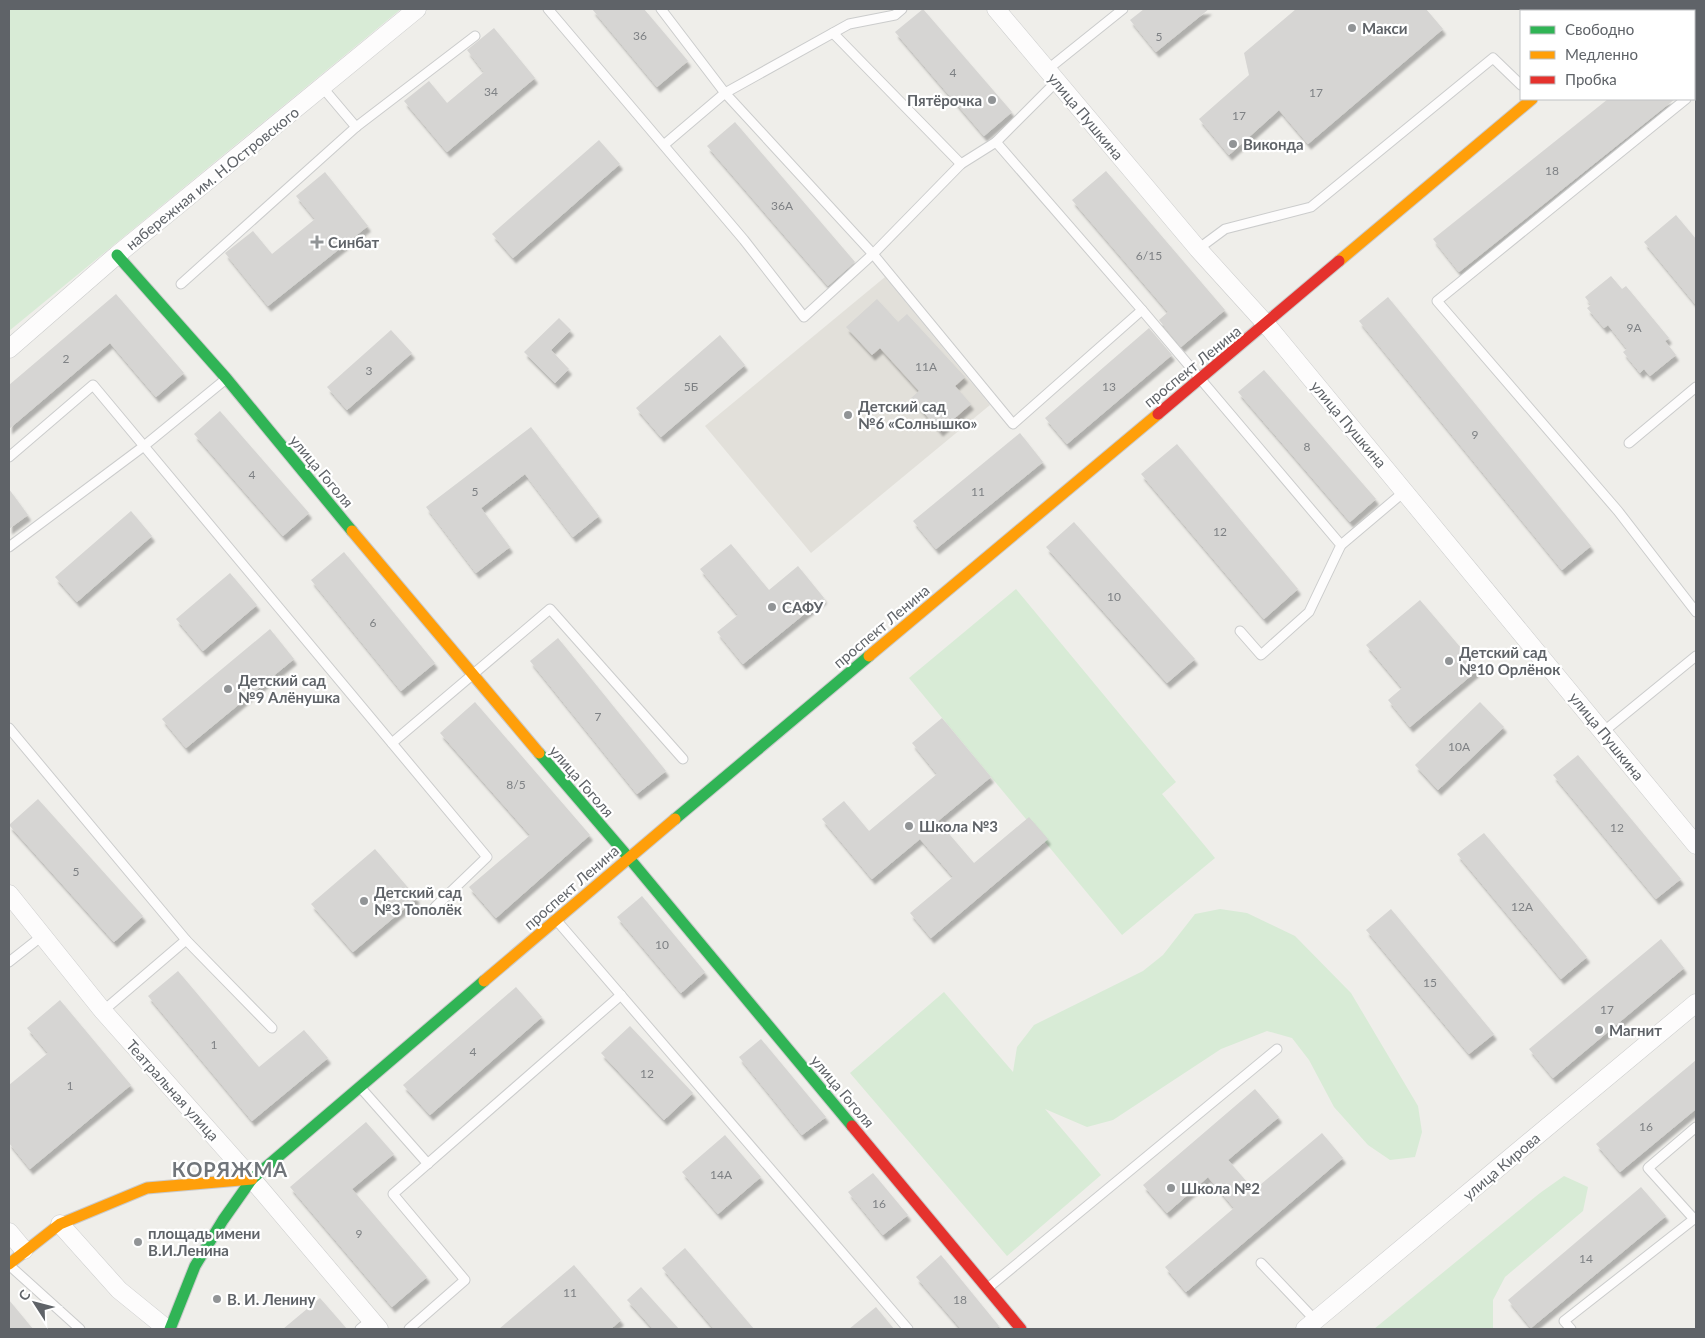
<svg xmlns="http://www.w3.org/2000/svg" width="1705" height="1338" viewBox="0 0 1705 1338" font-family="Lato,sans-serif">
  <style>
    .education { fill: #e2e0da }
    .green { fill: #d8ebd6 }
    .building { fill: #d6d5d3; filter: url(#shadow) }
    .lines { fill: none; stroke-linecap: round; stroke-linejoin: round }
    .lane-casing { stroke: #cbcccc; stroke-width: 11 }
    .street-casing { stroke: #cbcccc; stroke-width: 19 }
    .fast-casing { stroke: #cacacb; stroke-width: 13 }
    .slow-casing { stroke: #cacacb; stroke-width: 13 }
    .jam-casing { stroke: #cacacb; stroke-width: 13 }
    .lane { stroke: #fdfcfc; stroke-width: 9 }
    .street { stroke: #fdfcfc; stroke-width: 18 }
    .fast { stroke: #30b455; stroke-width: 11 }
    .slow { stroke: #ff9f0a; stroke-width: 11 }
    .jam { stroke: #e5322d; stroke-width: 11 }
    .poi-dot { fill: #919496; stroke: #fff; stroke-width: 2 }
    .labels { text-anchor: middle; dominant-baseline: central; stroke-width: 4.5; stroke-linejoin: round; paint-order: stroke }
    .number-label { font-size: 12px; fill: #7e8184 }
    .poi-label { font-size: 15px; font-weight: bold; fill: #5f6368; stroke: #fff; text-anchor: start }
    .street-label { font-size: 15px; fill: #5f6368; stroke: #fff }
    .district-label { font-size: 20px; font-weight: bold; letter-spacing: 1px; fill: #70757a; stroke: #fff }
  </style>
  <defs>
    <filter id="shadow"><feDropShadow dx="3" dy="5.5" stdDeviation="1" flood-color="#0004"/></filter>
  </defs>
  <rect width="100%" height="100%" fill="#efeeea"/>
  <polygon class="education" points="885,277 990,405 811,553 705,426"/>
  <g class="green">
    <polygon points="9,9 401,9 9,331"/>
    <polygon points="1016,589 1176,782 1162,794 1215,858 1122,935 909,678"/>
    <polygon points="1220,909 1247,913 1295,936 1351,993 1418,1106 1422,1132 1415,1157 1390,1160 1368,1145 1334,1107 1309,1060 1292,1038 1267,1031 1221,1049 1113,1120 1087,1127 1045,1109 1101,1175 1007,1256 850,1073 944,992 1013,1072 1017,1047 1034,1025 1143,971 1163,955 1195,914"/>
    <polygon points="1564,1176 1588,1187 1583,1211 1505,1277 1493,1300 1493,1329 1374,1329 1540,1193"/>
  </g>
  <g class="building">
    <polygon points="592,9 644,9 688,61 657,87"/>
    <polygon points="923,9 1012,112 984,136 895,32"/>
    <polygon points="1144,9 1209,9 1156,52 1130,20"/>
    <polygon points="1296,9 1426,9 1443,29 1308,144 1279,110 1229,155 1199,119 1249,75 1244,53"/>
    <polygon points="494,28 535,78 447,152 404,101 429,81 447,103 484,72 467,50"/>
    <polygon points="1608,99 1675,99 1459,272 1433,239"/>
    <polygon points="735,122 855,262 828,286 707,146"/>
    <polygon points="599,140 620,164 513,258 492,234"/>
    <polygon points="1106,171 1225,310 1181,347 1159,320 1168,312 1072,200"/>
    <polygon points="325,172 368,226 268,306 225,253 253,231 272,254 315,219 296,196"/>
    <polygon points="1676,215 1696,239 1696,305 1644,242"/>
    <polygon points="1611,276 1622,289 1626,286 1669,338 1665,341 1676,355 1650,376 1644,369 1640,373 1623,352 1627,349 1608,325 1604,328 1587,308 1591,305 1585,297"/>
    <polygon points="116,294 184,373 156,397 110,343 9,429 9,385"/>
    <polygon points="1388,297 1591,546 1562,570 1359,321"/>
    <polygon points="877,299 898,322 907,314 965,377 955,386 971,404 940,431 911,398 919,391 880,348 872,355 846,327"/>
    <polygon points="559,318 571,330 551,350 569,369 555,383 524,352"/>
    <polygon points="1149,328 1172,355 1067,444 1045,418"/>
    <polygon points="391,330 412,353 347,410 327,387"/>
    <polygon points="720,335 745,365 661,437 636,408"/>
    <polygon points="1264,370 1376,499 1350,522 1238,392"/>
    <polygon points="220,411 309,513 283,536 194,434"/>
    <polygon points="531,427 599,516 573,537 525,474 481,508 510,547 476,573 426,507"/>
    <polygon points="1020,433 1043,462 936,549 913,521"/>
    <polygon points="1177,444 1298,589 1264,619 1141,474"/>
    <polygon points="9,489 28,515 9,529"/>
    <polygon points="131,511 152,536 77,602 55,577"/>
    <polygon points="1074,522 1195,659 1167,683 1046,547"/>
    <polygon points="731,544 769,590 798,566 824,598 743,664 717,632 738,615 700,569"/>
    <polygon points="344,552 435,663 401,691 311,580"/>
    <polygon points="230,573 257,605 203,651 176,619"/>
    <polygon points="1420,600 1479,669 1410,727 1388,700 1402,688 1366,645"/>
    <polygon points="270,629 294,659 186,748 162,719"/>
    <polygon points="558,638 666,771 637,794 530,661"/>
    <polygon points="475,702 590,835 496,918 469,887 530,835 440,733"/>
    <polygon points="1480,702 1504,727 1438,790 1415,765"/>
    <polygon points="942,718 991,777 938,821 974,863 1029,817 1048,839 931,938 910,913 953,877 920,839 872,879 822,819 844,801 869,831 937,774 912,743"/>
    <polygon points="1578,755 1681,879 1656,899 1553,775"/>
    <polygon points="38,799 143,916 114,942 9,825"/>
    <polygon points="1484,833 1587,957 1561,979 1457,854"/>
    <polygon points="375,849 417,898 353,952 311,904"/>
    <polygon points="642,896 705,972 681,993 617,917"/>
    <polygon points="1391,909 1494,1034 1469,1054 1366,930"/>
    <polygon points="1661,939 1684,968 1553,1078 1529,1049"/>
    <polygon points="178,971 259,1067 304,1030 328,1058 252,1121 148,996"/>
    <polygon points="516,987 542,1017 430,1115 403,1085"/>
    <polygon points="60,1000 131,1085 30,1169 9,1143 9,1085 48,1053 27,1028"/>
    <polygon points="630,1026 693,1093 664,1120 601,1053"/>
    <polygon points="761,1039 826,1117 802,1135 739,1057"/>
    <polygon points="1696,1060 1696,1109 1620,1172 1596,1144"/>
    <polygon points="1255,1089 1279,1117 1228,1160 1254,1190 1322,1133 1343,1158 1186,1292 1165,1267 1234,1208 1208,1177 1167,1213 1143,1185"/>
    <polygon points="366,1122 394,1154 352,1189 427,1277 392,1307 290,1187"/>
    <polygon points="725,1135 761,1177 718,1214 682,1172"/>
    <polygon points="873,1173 908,1215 883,1235 848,1192"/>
    <polygon points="1641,1187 1666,1216 1531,1328 1508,1300"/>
    <polygon points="685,1248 754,1329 714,1329 662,1268"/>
    <polygon points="941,1255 999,1326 995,1329 961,1329 916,1277"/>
    <polygon points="574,1265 621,1320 611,1329 499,1329"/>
    <polygon points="641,1287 679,1329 653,1329 627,1300"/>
    <polygon points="320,1298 347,1329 283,1329"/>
    <polygon points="9,1300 33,1329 9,1329"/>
    <polygon points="876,1307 894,1329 849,1329"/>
  </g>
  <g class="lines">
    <g class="lane-casing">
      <g id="lane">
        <polyline points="548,9 744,240 804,317 873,254 961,164 996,142"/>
        <polyline points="661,9 725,93 873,254 1013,424 1142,310 996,142 1057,81"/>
        <polyline points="833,33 961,164"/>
        <polyline points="1047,70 1123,9"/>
        <polyline points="1694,84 1696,86"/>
        <polyline points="323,88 356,127"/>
        <polyline points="1686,99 1437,301 1618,511 1696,612"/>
        <polyline points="665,144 725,93 849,24 895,15 902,9"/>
        <polyline points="1198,249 1225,229 1311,207 1493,58 1521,85"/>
        <polyline points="181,284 356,127 475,36"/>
        <polyline points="1142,310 1341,545 1309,612 1261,655 1240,631"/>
        <polyline points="1629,443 1696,387"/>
        <polyline points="9,457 93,385 487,857 435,907"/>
        <polyline points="1341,545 1405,491"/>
        <polyline points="9,547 144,446 226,379"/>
        <polyline points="9,728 186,940 272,1028"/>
        <polyline points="1603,732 1696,656"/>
        <polyline points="392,743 550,609 683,759"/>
        <polyline points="558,922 908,1329"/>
        <polyline points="9,962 42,936"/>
        <polyline points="103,1011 186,940"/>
        <polyline points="360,1087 428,1164"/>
        <polyline points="1261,1263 1315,1320"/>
        <polyline points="9,1265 80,1329"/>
        <polyline points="989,1287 1277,1049"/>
        <polyline points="360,1329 371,1320"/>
        <polyline points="409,1329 465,1280 393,1194 621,995"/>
        <polyline points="1571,1329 1564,1321 1694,1219 1648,1168 1696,1127"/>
      </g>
    </g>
    <g class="street-casing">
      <g id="street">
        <polyline points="996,9 1198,249 1266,324 1696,845"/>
        <polyline points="9,349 117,255 417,9"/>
        <polyline points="9,894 103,1011 252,1179 379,1329"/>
        <polyline points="60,1224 119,1290 167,1329"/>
        <polyline points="9,1232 24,1250"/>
        <polyline points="1305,1329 1696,1003"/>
      </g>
    </g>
    <g class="fast-casing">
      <g id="fast">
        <polyline points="117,255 226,378 352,531"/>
        <polyline points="539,753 629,858 852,1126"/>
        <polyline points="675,819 869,656"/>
        <polyline points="170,1329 195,1266 223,1220 252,1179 484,981"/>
      </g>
    </g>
    <g class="slow-casing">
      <g id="slow">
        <polyline points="1339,261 1532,99"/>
        <polyline points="352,531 539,753"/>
        <polyline points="869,656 1158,414"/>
        <polyline points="484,981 675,819"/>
        <polyline points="9,1264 60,1224 147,1188 252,1179"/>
      </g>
    </g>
    <g class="jam-casing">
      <g id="jam">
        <polyline points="1637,11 1640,9"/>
        <polyline points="1158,414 1339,261"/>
        <polyline points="852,1126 1021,1329"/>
      </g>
    </g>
    <use href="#lane" class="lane"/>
    <use href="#street" class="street"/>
    <use href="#fast" class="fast"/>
    <use href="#slow" class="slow"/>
    <use href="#jam" class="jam"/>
  </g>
  <g class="poi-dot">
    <circle cx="1352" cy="28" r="5"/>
    <circle cx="992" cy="100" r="5"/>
    <circle cx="1233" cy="144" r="5"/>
    <path d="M314.5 234.5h5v5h5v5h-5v5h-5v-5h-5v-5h5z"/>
    <circle cx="848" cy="415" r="5"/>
    <circle cx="772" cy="607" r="5"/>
    <circle cx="1449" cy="661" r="5"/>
    <circle cx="228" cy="689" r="5"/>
    <circle cx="909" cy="826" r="5"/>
    <circle cx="364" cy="901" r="5"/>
    <circle cx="1599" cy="1030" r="5"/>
    <circle cx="1171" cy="1188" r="5"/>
    <circle cx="138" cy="1242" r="5"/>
    <circle cx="217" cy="1299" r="5"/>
  </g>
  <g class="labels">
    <g class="number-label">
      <text x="640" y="35">36</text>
      <text x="1159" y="36">5</text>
      <text x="953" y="72">4</text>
      <text x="491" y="91">34</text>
      <text x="1316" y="92">17</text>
      <text x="1239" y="115">17</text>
      <text x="1552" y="170">18</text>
      <text x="782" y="205">36А</text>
      <text x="1149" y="255">6/15</text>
      <text x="1634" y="327">9А</text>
      <text x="66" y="358">2</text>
      <text x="926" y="366">11А</text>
      <text x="369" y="370">3</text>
      <text x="691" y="386">5Б</text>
      <text x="1109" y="386">13</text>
      <text x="1475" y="434">9</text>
      <text x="1307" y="446">8</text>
      <text x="252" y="474">4</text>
      <text x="475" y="491">5</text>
      <text x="978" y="491">11</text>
      <text x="1220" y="531">12</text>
      <text x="1114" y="596">10</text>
      <text x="373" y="622">6</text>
      <text x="598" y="716">7</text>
      <text x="1459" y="746">10А</text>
      <text x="516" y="784">8/5</text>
      <text x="1617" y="827">12</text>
      <text x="76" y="871">5</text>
      <text x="1522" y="906">12А</text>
      <text x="662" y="944">10</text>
      <text x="1430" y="982">15</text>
      <text x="1607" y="1009">17</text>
      <text x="214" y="1044">1</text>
      <text x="473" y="1051">4</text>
      <text x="647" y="1073">12</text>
      <text x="70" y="1085">1</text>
      <text x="1646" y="1126">16</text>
      <text x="721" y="1174">14А</text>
      <text x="879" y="1203">16</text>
      <text x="359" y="1233">9</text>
      <text x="1586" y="1258">14</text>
      <text x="570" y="1292">11</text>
      <text x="960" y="1299">18</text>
    </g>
    <g class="poi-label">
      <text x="1362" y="28">Макси</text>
      <text x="982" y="100" text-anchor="end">Пятёрочка</text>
      <text x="1243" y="144">Виконда</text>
      <text x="328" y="242">Синбат</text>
      <text x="858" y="406">Детский сад<tspan x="858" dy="17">№6 «Солнышко»</tspan></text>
      <text x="782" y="607">САФУ</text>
      <text x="1459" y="652">Детский сад<tspan x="1459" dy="17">№10 Орлёнок</tspan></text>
      <text x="238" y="680">Детский сад<tspan x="238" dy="17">№9 Алёнушка</tspan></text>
      <text x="919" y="826">Школа №3</text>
      <text x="374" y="892">Детский сад<tspan x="374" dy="17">№3 Тополёк</tspan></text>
      <text x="1609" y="1030">Магнит</text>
      <text x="1181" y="1188">Школа №2</text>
      <text x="148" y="1233">площадь имени<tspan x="148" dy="17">В.И.Ленина</tspan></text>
      <text x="227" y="1299">В. И. Ленину</text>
    </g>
    <g class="street-label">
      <text transform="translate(1086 116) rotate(50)">улица Пушкина</text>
      <text transform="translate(212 178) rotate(-39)">набережная им. Н.Островского</text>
      <text transform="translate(1192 366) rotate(-39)">проспект Ленина</text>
      <text transform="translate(1349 424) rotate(50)">улица Пушкина</text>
      <text transform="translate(322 471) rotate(50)">улица Гоголя</text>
      <text transform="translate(881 626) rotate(-40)">проспект Ленина</text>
      <text transform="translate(1607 736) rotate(51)">улица Пушкина</text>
      <text transform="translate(582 781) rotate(49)">улица Гоголя</text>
      <text transform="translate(571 887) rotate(-41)">проспект Ленина</text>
      <text transform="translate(173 1090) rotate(48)">Театральная улица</text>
      <text transform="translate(843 1091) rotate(50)">улица Гоголя</text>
      <text transform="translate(1501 1166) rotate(-40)">улица Кирова</text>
    </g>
    <g class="district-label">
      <text x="230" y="1169">КОРЯЖМА</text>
    </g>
  </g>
  <rect width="1705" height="1338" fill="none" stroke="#5f6368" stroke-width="20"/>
  <rect x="1520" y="10" width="175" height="90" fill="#ffffff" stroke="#bfc1c3"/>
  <rect x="1530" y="26" width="25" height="8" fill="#30b455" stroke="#bfc1c3"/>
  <text x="1565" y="35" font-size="15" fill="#5f6368">Свободно</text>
  <rect x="1530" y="51" width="25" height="8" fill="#ff9f0a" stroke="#bfc1c3"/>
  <text x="1565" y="60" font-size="15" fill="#5f6368">Медленно</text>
  <rect x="1530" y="76" width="25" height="8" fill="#e5322d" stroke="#bfc1c3"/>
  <text x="1565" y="85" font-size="15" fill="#5f6368">Пробка</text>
  <g transform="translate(35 1303) rotate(306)" stroke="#ffffff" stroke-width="4" paint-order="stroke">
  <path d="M0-4L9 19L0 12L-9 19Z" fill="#5f6368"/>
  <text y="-8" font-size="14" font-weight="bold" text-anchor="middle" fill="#5f6368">С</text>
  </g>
</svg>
